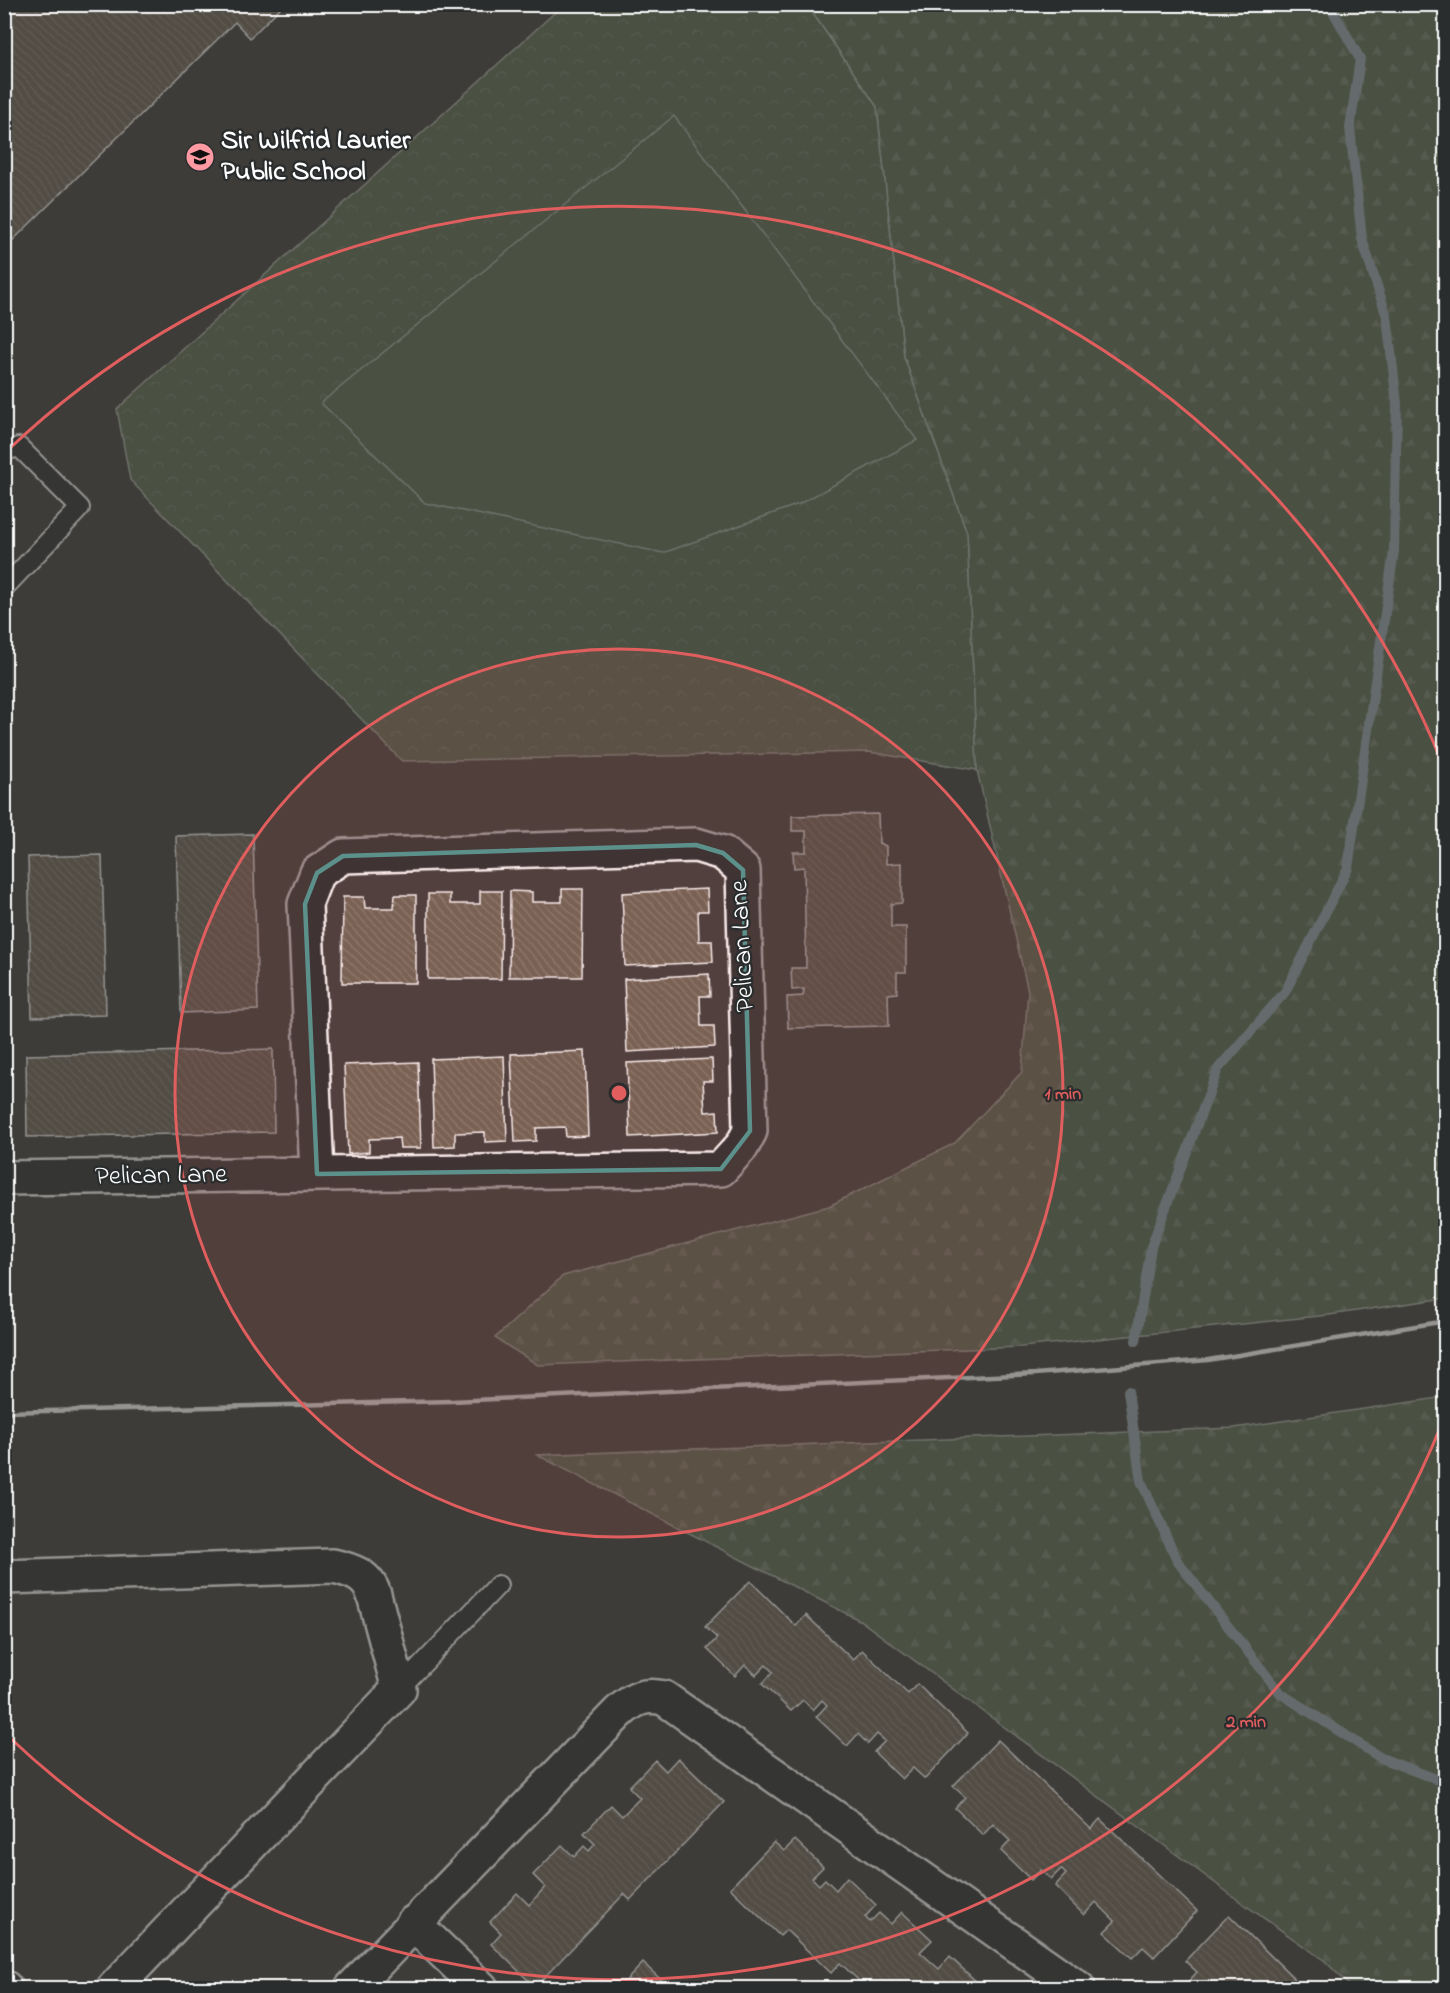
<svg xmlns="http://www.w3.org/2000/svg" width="1450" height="1993" viewBox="0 0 1450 1993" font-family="'Indie Flower',sans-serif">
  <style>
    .forest { fill: url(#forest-firs); stroke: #acb4a8; stroke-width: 1.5 }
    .park { fill: url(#park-crowns); stroke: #acb4a8; stroke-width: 1.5 }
    .garden { fill: #5a6850; stroke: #acb4a8; stroke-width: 1.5 }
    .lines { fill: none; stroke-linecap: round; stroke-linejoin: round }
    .stream { stroke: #95a5ab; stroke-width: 10 }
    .building { fill: url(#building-back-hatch); stroke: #fff; stroke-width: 1.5 }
    .lane-casing { stroke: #fff; stroke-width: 22 }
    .street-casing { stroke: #fff; stroke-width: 38 }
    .lane { stroke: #2a2d2e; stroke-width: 18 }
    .street { stroke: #2a2d2e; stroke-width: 33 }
    .rail { stroke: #fff; stroke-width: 4.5 }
    .marked { fill: none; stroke: #4b9892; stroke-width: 4.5; stroke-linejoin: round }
    .ring { fill: none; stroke: #e05e5e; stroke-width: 3 }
    .labels { text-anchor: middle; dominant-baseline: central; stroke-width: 4.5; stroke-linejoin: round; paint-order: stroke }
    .poi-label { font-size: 27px; font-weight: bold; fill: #fff; stroke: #2a2d2e; text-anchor: start }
    .street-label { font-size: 27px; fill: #fff; stroke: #2a2d2e }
    .centre { fill: #e05e5e; stroke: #2a2d2e; stroke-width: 3 }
    .ring-label { font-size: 18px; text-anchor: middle; font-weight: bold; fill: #e05e5e; stroke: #2a2d2e; stroke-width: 4.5; stroke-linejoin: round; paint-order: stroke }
  </style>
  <defs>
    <pattern id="forest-firs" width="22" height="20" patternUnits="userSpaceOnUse" patternTransform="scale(1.5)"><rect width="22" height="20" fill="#5a6850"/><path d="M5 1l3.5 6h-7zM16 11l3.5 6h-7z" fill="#737f6a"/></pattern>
    <pattern id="park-crowns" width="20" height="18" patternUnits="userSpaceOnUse" patternTransform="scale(1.5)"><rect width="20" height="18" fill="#5a6850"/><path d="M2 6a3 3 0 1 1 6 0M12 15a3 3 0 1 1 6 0" fill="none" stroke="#737f6a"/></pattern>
    <pattern id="building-back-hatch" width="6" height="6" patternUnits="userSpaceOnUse" patternTransform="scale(1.5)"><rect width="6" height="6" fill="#6c6253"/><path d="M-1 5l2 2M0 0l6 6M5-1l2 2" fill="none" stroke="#827a6d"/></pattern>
  </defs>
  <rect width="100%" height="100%" fill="#3e3d39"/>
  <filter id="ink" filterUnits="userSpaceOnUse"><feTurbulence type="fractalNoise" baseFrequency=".0167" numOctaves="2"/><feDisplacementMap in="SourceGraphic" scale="12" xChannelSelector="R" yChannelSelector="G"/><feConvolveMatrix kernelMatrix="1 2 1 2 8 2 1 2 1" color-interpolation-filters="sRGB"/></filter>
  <g filter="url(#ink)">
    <g class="forest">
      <polygon points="807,5 1445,5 1445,1298 1329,1315 1021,1347 538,1365 495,1338 563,1276 829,1206 955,1143 1022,1072 1028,991 977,770 967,533 904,357 877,107"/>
      <polygon points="1445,1397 1445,1988 1352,1988 1325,1961 1238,1900 861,1621 537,1455 1234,1428"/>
    </g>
    <polygon class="park" points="563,5 807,5 877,107 904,357 967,533 977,770 869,752 402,761 130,480 117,409"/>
    <polygon class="garden" points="674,116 917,440 799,504 663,553 425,503 321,403"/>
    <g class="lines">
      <g class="stream">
        <polyline points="1136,1341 1151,1247 1218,1069 1285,992 1348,868 1394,551 1397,404 1387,317 1362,239 1350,128 1360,59 1329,4"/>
        <polyline points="1128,1391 1141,1481 1178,1562 1280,1693 1381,1758 1446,1783"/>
      </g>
    </g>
    <g class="building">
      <polygon points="4,4 284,4 250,38 235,22 4,249"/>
      <polygon points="878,814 879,843 886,846 886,864 902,863 902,903 891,904 891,927 906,927 906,972 897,972 897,993 888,994 889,1026 788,1028 787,997 803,996 804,989 792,990 791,968 806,968 804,867 794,868 793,852 806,852 806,831 792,831 792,816"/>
      <polygon points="253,834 258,1010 181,1013 176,836"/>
      <polygon points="102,855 106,1015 32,1017 28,857"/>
      <polygon points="562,889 583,889 582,977 509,977 510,891 532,892 532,902 562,902"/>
      <polygon points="707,889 708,911 698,911 699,941 712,941 713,962 625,966 622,893"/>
      <polygon points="480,891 502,891 501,979 428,979 428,894 450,894 450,904 480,904"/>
      <polygon points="395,895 416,895 416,983 342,983 343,897 364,897 365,908 394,908"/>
      <polygon points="709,974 710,996 700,996 701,1026 714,1026 715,1047 627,1052 624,979"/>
      <polygon points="273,1049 274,1132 27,1137 26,1055"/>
      <polygon points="585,1051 588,1136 566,1137 565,1127 536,1128 536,1141 515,1142 511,1054"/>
      <polygon points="504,1056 507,1141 485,1142 485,1132 455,1133 455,1146 434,1147 431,1059"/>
      <polygon points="712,1059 713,1081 703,1081 705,1112 717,1111 718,1132 630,1137 627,1063"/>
      <polygon points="418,1062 421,1148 400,1148 399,1138 369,1139 369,1152 348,1154 344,1065"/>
      <polygon points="750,1581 796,1626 806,1615 853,1660 862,1650 908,1694 917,1684 968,1733 925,1779 913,1768 902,1779 874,1752 885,1741 877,1734 868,1744 858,1734 847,1746 816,1717 827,1705 822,1700 813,1710 803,1700 791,1711 762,1684 773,1672 766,1665 756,1675 745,1665 735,1676 707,1649 717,1638 705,1627"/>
      <polygon points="998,1740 1091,1829 1100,1819 1197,1911 1154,1957 1143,1947 1132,1958 1104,1932 1115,1921 1096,1902 1084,1915 1055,1886 1066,1874 1061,1869 1051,1879 1041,1870 1031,1880 1001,1851 1010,1841 993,1824 983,1835 955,1808 965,1797 953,1786"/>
      <polygon points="678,1758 724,1802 630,1900 624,1894 535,1987 491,1944 501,1933 490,1922 517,1893 529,1905 545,1887 533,1875 562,1845 574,1857 584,1846 589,1851 595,1844 584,1833 611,1805 622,1816 640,1798 629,1787 655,1760 666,1771"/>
      <polygon points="795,1840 823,1867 812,1878 819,1885 825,1879 836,1890 847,1877 876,1905 865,1917 870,1922 879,1913 891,1924 902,1912 932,1940 920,1952 939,1969 950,1957 979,1984 975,1988 867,1988 840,1963 831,1973 786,1930 780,1936 730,1888 774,1842 784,1851"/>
      <polygon points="1229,1915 1304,1988 1191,1988 1186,1984 1197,1972 1185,1961"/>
      <polygon points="643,1963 670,1988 619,1988"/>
    </g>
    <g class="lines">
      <g class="lane-casing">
        <g id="lane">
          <polyline points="4,451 19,447 80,508 4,588"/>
          <polyline points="399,1689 498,1585"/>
        </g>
      </g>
      <g class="street-casing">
        <g id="street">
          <polyline points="4,1178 721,1169 742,1146 750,1131 743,870 723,853 696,845 343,856 317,873 305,904 317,1174"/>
          <path d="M4 1577 333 1566C351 1570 368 1575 374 1595L399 1689 114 1988"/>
          <polyline points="413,1923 481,1988"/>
          <polyline points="4,1988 5,1988"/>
          <path d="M352 1988 619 1712C635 1698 644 1694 664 1698L1078 1988"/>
        </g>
      </g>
      <use href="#lane" class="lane"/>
      <use href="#street" class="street"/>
      <polyline class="rail" points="4,1412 452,1401 1035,1374 1208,1360 1446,1321"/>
    </g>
  </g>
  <path d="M0 0H1450V1993H0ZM696 845 723 853 743 870 750 1131 721 1169 317 1174 305 904 317 873 343 856Z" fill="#3e3d39" fill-opacity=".55" fill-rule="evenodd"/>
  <path class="marked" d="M696 845 723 853 743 870 750 1131 721 1169 317 1174 305 904 317 873 343 856Z"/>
  <circle cx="619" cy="1093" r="444" fill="#e05e5e" fill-opacity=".12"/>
  <g class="ring">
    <circle cx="619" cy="1093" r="444"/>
    <path d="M1444 1418A887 887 0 0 1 8 1736M8 450A887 887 0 0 1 1444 768"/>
  </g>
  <defs>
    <g id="school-disc" transform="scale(1.5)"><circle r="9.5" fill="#ff9aa2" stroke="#2a2d2e"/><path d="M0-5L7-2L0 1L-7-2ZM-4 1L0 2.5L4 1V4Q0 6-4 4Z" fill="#111"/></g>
  </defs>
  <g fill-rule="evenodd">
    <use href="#school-disc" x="200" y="157"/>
  </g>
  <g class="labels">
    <g class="poi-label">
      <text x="221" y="141">Sir Wilfrid Laurier<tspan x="221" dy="31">Public School</tspan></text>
    </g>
    <g class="street-label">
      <text transform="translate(743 946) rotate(-93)">Pelican Lane</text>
      <text transform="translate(161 1176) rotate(-1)">Pelican Lane</text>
    </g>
  </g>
  <circle cx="619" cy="1093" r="9" class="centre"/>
  <g class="ring-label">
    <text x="1063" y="1099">1 min</text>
    <text x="1246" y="1727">2 min</text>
  </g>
  <rect width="1450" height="1993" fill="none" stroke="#2a2d2e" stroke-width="24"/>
  <rect x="12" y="12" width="1426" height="1969" fill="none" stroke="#fff" stroke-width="2" filter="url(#ink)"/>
</svg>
